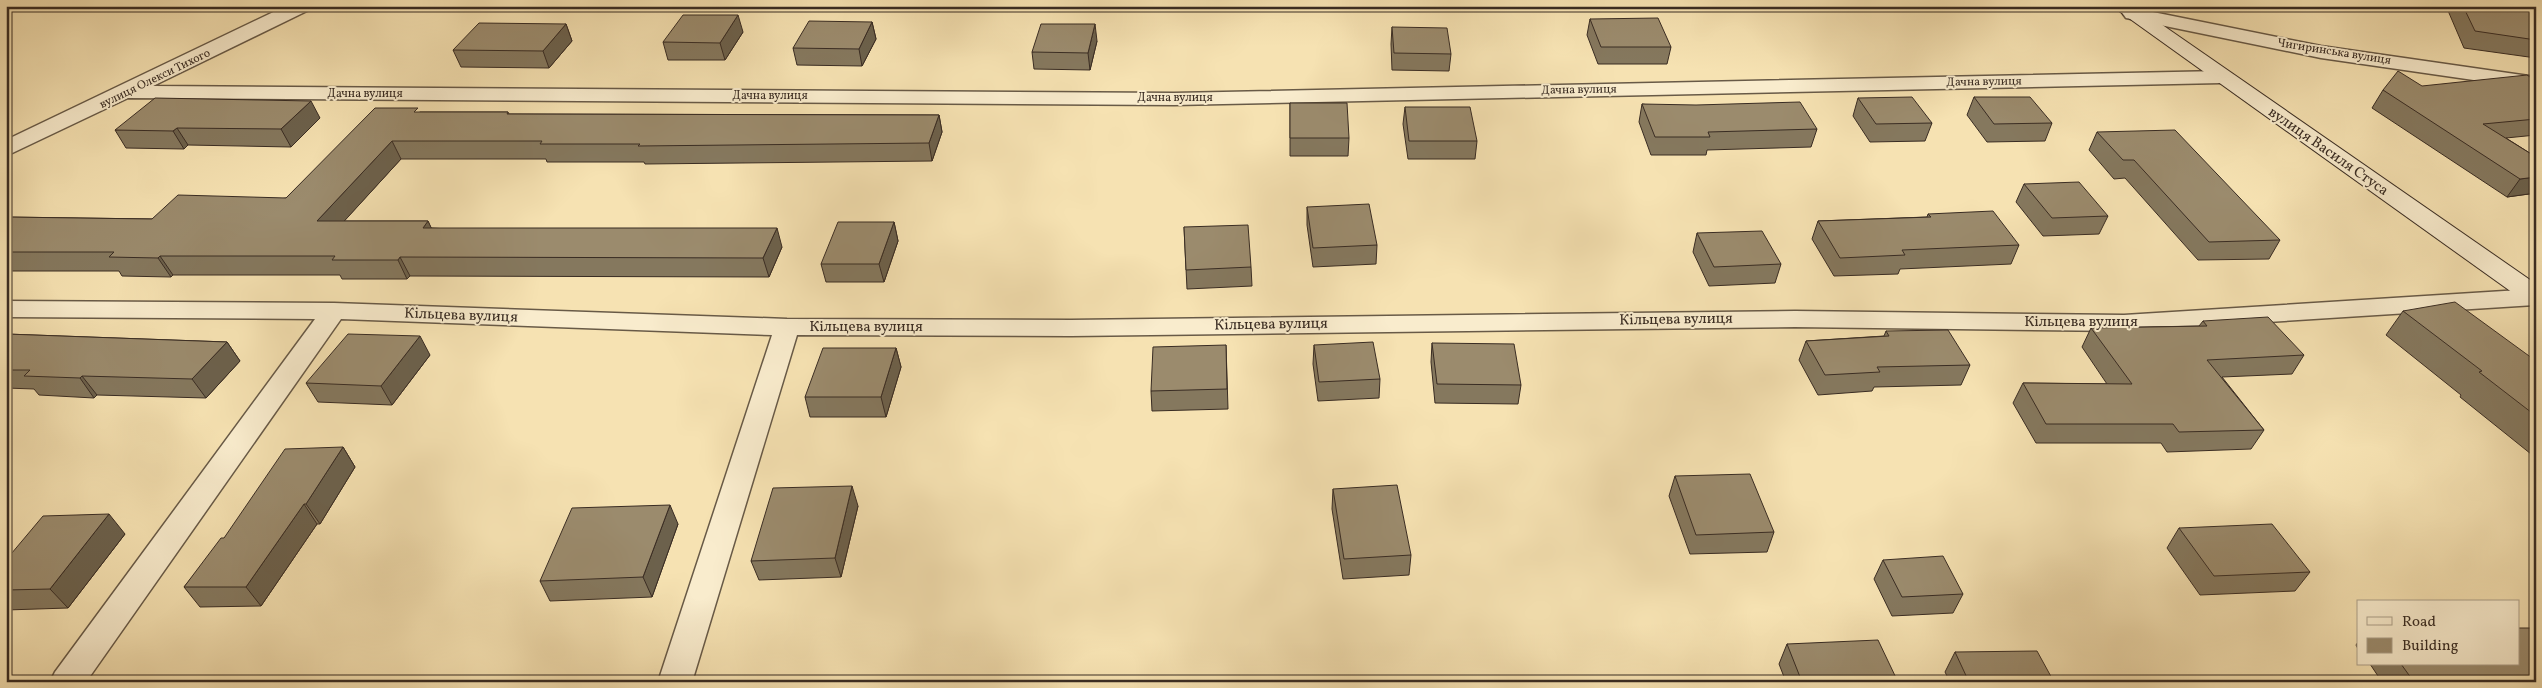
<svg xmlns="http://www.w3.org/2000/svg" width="2542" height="688" viewBox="0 0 2542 688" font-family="Vollkorn,serif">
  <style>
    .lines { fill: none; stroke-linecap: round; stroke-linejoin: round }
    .street-casing { stroke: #685a47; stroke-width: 3 }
    .secondary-casing { stroke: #392c23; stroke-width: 2 }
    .street { fill: #f9eccd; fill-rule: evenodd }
    .secondary { fill: #f9eccd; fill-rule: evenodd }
    .wall { fill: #85785e; stroke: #392c23 }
    .shaded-wall { fill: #6c614c; stroke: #392c23 }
    .building { fill: #9b8b6d; stroke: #392c23 }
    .labels { text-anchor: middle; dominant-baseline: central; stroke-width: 4; stroke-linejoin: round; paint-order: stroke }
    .far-street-label { font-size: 12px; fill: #392c23; stroke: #f9eccd }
    .street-label { font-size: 15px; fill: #392c23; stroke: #f9eccd }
  </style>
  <rect width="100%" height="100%" fill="#f6e2b2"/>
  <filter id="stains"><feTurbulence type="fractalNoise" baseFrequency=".004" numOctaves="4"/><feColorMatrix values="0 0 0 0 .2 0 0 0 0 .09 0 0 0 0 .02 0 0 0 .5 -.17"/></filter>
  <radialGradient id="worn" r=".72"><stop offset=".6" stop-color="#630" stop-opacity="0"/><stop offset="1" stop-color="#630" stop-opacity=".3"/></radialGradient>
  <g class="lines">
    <g class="street-casing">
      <g id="street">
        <polygon points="286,6 311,6 309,10 153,86 1174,93 2221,71 2228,73 2231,77 2228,81 2221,83 1174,105 128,98 6,156 6,140"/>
        <polygon points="2133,8 2321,46 2536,77 2536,89 2321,58 2126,18 2123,14 2126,10"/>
        <polygon points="2536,289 2535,305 2124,331 1795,327 1071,336 797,335 692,682 658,682 772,335 341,319 86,682 50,682 55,672 315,319 6,317 6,301 334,303 787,319 1071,320 1795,311 2124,315"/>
      </g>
    </g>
    <g class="secondary-casing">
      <polygon id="secondary" points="2112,6 2135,6 2536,284 2536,305 2527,303"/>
    </g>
    <use href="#street" class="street"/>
    <use href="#secondary" class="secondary"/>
  </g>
  <g class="wall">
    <polygon points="2446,6 2536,6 2536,58 2464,48"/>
    <polygon points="1590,19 1671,47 1667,64 1598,64 1587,35"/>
    <polygon points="872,22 876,39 862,66 797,65 793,48"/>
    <polygon points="566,24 572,41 549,68 461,67 453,50"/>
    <polygon points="1392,27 1451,54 1449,71 1392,70 1391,44"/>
    <polygon points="743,32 725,60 668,60 663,42"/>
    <polygon points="1097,41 1090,70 1034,69 1032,52"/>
    <polygon points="2536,81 2536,135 2506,138 2536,157 2536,193 2507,197 2372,108 2383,90"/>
    <polygon points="1974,97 2052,123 2045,141 1987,142 1967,115"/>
    <polygon points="1858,98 1932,123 1925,141 1870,142 1853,116"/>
    <polygon points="1290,103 1349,138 1348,156 1290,156"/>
    <polygon points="1642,104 1817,129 1811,147 1707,150 1706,155 1651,155 1639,122"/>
    <polygon points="1405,107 1477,141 1475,159 1408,159 1403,124"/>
    <polygon points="420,112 508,112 509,114 939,115 942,132 932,161 645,164 644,162 547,162 546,159 401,159 344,221 428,221 431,228 782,247 769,277 410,276 407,279 342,279 340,275 173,275 171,277 122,276 119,271 6,271 6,217 152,219 286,198"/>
    <polygon points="320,118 291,147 188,145 184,149 126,148 115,130"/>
    <polygon points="2097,132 2280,240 2269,259 2198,260 2125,178 2114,179 2089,150"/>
    <polygon points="2024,184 2108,216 2099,234 2043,236 2016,202"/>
    <polygon points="1307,207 1377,245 1376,264 1313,267 1307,225"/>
    <polygon points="1928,214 2019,245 2011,264 1900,269 1898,274 1834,276 1812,239 1818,221 1927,217"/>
    <polygon points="894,222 898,241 884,282 826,282 821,264"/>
    <polygon points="1184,227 1251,267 1252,286 1187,289"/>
    <polygon points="1697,233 1781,264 1775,283 1709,286 1693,252"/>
    <polygon points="2403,311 2536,361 2536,458 2460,397 2461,395 2386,335"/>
    <polygon points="2203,321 2304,355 2292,374 2222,377 2264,430 2251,449 2167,452 2161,443 2036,443 2013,403 2023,383 2107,384 2082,347 2091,328 2199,326"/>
    <polygon points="1886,331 1970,365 1961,385 1874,387 1872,391 1818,395 1799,360 1806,341 1884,336"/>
    <polygon points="6,334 227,342 240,361 206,398 97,395 94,398 39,395 34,389 6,388"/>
    <polygon points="1432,343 1521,385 1518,404 1435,403 1431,362"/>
    <polygon points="1226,345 1228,409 1152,411 1151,391"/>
    <polygon points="1314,345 1380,379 1379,398 1318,401 1313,364"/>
    <polygon points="896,348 901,367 886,417 810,417 805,397"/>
    <polygon points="430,355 392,405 318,402 306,383"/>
    <polygon points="343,447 355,467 320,524 317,524 261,606 200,607 184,587 224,538"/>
    <polygon points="1675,476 1774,532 1767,552 1690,554 1669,496"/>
    <polygon points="1333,489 1411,555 1409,575 1343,579 1332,509"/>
    <polygon points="858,506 841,577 759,580 751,561"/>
    <polygon points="678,524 652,597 550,601 540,581"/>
    <polygon points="2179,528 2310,572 2295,591 2200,595 2167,548"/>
    <polygon points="125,534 68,608 6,610 6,560"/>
    <polygon points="1883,560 1963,594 1953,613 1892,616 1874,579"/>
    <polygon points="2358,642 2358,649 2356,645"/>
    <polygon points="1787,644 1898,682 1786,682 1779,664"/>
    <polygon points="1955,652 2054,682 1950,682 1945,672"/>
    <polygon points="2370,664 2518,664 2536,682 2382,682"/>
  </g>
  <g class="shaded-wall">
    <polygon points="738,15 743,32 725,60 720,43"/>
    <polygon points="872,22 876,39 862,66 859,49"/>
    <polygon points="566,24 572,41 549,68 543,51"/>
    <polygon points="1095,24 1097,41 1090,70 1088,53"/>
    <polygon points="311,101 320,118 291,147 281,129"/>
    <polygon points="939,115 942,132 932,161 929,143"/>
    <polygon points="177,128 188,145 184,149 173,131"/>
    <polygon points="392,141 401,159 327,240 317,221"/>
    <polygon points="2536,177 2536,193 2507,197 2520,179"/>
    <polygon points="428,221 437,240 423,228"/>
    <polygon points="894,222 898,241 884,282 879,264"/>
    <polygon points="777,228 782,247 769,277 763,258"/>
    <polygon points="160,256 173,275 171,277 158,258"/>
    <polygon points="400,257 410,276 407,279 398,260"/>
    <polygon points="420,336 430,355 392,405 381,386"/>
    <polygon points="227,342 240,361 206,398 192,379"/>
    <polygon points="896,348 901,367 886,417 881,397"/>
    <polygon points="82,376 97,395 94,398 80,378"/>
    <polygon points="343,447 355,467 320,524 306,504"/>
    <polygon points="852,486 858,506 841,577 835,558"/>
    <polygon points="304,504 317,524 261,606 246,587"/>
    <polygon points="670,505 678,524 652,597 643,577"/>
    <polygon points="109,514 125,534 68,608 50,589"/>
  </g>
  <g class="building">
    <polygon points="2463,6 2536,6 2536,40 2475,31"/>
    <polygon points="683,15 738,15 720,43 663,42"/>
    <polygon points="1658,18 1671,47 1601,47 1590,19"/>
    <polygon points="809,21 872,22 859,49 793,48"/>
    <polygon points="479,23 566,24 543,51 453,50"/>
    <polygon points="1041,24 1095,24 1088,53 1032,52"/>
    <polygon points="1392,27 1447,28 1451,54 1394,53"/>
    <polygon points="2398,71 2422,86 2527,75 2536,81 2536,119 2483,124 2536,157 2536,177 2520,179 2383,90"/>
    <polygon points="1912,97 1932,123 1876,124 1858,98"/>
    <polygon points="1974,97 2030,97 2052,123 1994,124"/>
    <polygon points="155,98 311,101 281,129 177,128 173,131 115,130"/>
    <polygon points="1800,102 1817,129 1708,132 1710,137 1655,137 1642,104 1696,105"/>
    <polygon points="1290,103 1347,103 1349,138 1290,138"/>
    <polygon points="1405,107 1470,107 1477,141 1409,141"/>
    <polygon points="375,108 418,108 414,112 508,112 507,114 939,115 929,143 638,146 640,144 540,144 542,141 392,141 317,221 428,221 423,228 777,228 763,258 400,257 398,260 332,260 335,256 160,256 158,258 109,257 114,252 6,252 6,217 152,219 178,195 286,198"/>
    <polygon points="2175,130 2280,240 2209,242 2134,160 2123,160 2097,132"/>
    <polygon points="2079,182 2108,216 2052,218 2024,184"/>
    <polygon points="1369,204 1377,245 1313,248 1307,207"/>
    <polygon points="1993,211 2019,245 1902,250 1905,255 1840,258 1818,221 1931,217 1928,214"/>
    <polygon points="838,222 894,222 879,264 821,264"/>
    <polygon points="1248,225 1251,267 1186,270 1184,227"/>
    <polygon points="1762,231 1781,264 1714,267 1697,233"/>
    <polygon points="2455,302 2536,361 2536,416 2479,372 2482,371 2403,311"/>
    <polygon points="2268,317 2304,355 2207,360 2264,430 2179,432 2173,424 2046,424 2023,383 2132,384 2091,328 2207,326 2203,321"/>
    <polygon points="1948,330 1970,365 1877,367 1880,372 1825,375 1806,341 1889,336 1886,331"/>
    <polygon points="6,334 227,342 192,379 82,376 80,378 24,376 30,370 6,370"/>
    <polygon points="348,334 420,336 381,386 306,383"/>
    <polygon points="1373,342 1380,379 1319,382 1314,345"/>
    <polygon points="1432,343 1514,344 1521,385 1437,384"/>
    <polygon points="1226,345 1227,389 1151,391 1153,347"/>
    <polygon points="823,348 896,348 881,397 805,397"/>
    <polygon points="343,447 306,504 304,504 246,587 184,587 221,538 224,538 285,449"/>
    <polygon points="1750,474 1774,532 1696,535 1675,476"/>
    <polygon points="1397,485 1411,555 1344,559 1333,489"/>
    <polygon points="852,486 835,558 751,561 773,488"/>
    <polygon points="670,505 643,577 540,581 572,508"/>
    <polygon points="109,514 50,589 6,590 6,560 43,516"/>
    <polygon points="2272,524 2310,572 2214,576 2179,528"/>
    <polygon points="1943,556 1963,594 1902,597 1883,560"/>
    <polygon points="2518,628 2536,628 2536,682 2414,682 2401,664 2518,664"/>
    <polygon points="1878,640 1898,682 1802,682 1787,644"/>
    <polygon points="2037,651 2054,682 1969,682 1955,652"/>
    <polygon points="1605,680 1605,682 1549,682"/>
    <polygon points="1235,681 1235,682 1151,682"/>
  </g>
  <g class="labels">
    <g class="far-street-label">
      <text transform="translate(2334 52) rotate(9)">Чигиринська вулиця</text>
      <text transform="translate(155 79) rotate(-26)">вулиця Олекси Тихого</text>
      <text transform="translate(1984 82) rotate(-1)">Дачна вулиця</text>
      <text transform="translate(1579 90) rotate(-1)">Дачна вулиця</text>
      <text x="365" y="94">Дачна вулиця</text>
      <text x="770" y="96">Дачна вулиця</text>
      <text x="1175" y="98">Дачна вулиця</text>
    </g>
    <g class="street-label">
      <text transform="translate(2328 152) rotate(35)">вулиця Василя Стуса</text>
      <text transform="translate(461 316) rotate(2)">Кільцева вулиця</text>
      <text transform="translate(1676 320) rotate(-1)">Кільцева вулиця</text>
      <text x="2081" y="322">Кільцева вулиця</text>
      <text transform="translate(1271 325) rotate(-1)">Кільцева вулиця</text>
      <text x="866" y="327">Кільцева вулиця</text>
    </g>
  </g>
  <rect width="2542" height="688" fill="none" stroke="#f6e2b2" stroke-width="25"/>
  <rect x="8" y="8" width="2527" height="673" fill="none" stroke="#392c23" stroke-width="2.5"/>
  <rect x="12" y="12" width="2517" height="663" fill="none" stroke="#392c23"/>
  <rect x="2357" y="600" width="162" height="65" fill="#f9eccd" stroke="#ac9f89"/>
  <rect x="2367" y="617" width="25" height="8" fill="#f9eccd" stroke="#ac9f89"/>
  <text x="2402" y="626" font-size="15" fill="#392c23">Road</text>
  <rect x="2367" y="638" width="25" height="15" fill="#9b8b6d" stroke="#ac9f89"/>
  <text x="2402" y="650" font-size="15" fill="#392c23">Building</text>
  <rect width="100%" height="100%" filter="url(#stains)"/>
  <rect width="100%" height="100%" fill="url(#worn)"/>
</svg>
